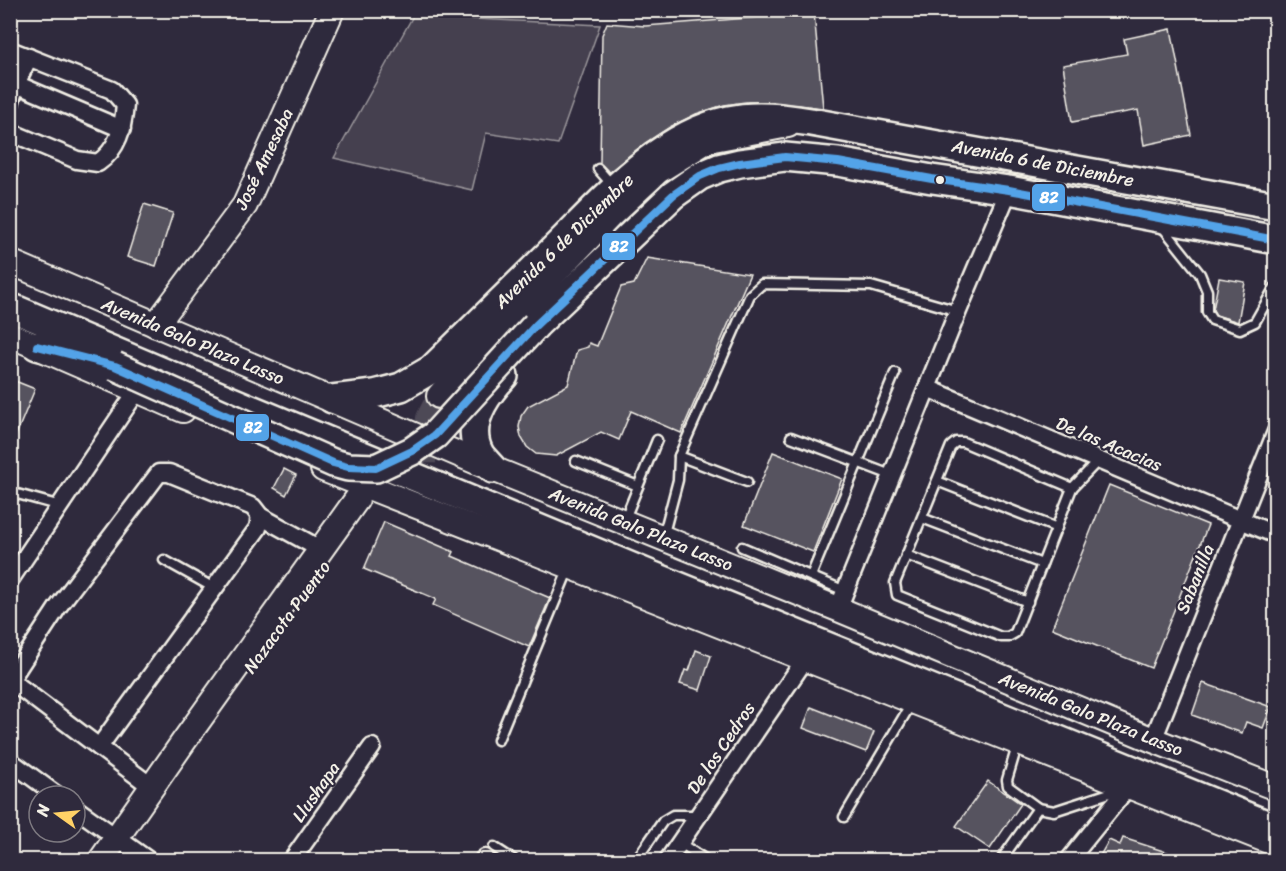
<svg xmlns="http://www.w3.org/2000/svg" width="1286" height="871" viewBox="0 0 1286 871" font-family="Sriracha,sans-serif">
  <style>
    .green { fill: #454050; stroke: #9c989c; stroke-width: 1.5 }
    .building { fill: #56525f; stroke: #f4f1e8; stroke-width: 1.5 }
    .lines { fill: none; stroke-linecap: round; stroke-linejoin: round }
    .secondary-tunnel { stroke: #4d4857; stroke-width: 24; stroke-dasharray: 24 12; stroke-linecap: butt }
    .lane-casing { stroke: #f4f1e8; stroke-width: 13 }
    .street-casing { stroke: #f4f1e8; stroke-width: 21 }
    .secondary-casing { stroke: #f4f1e8; stroke-width: 28 }
    .primary-casing { stroke: #f4f1e8; stroke-width: 32 }
    .lane { stroke: #2f2a3d; stroke-width: 8 }
    .street { stroke: #2f2a3d; stroke-width: 16 }
    .secondary { stroke: #2f2a3d; stroke-width: 24 }
    .primary { stroke: #2f2a3d; stroke-width: 27 }
    .primary-bridge-casing { stroke: #f4f1e8; stroke-width: 32; stroke-linecap: butt }
    .primary-bridge { stroke: #2f2a3d; stroke-width: 27 }
    .bus-1-casing { stroke: #2f2a3d; stroke-width: 12 }
    .bus-1 { stroke: #53a3e8; stroke-width: 8 }
    .bus-dot { fill: #f4f1e8; stroke: #2f2a3d; stroke-width: 2 }
    .labels { text-anchor: middle; dominant-baseline: central; stroke-width: 4.5; stroke-linejoin: round; paint-order: stroke }
    .street-label { font-size: 18px; fill: #f4f1e8; stroke: #2f2a3d }
    .line-badge { stroke: #2f2a3d; stroke-width: 2 }
    .badge-label { font-size: 16px; text-anchor: middle; font-weight: bold; fill: #fff }
  </style>
  <rect width="100%" height="100%" fill="#2f2a3d"/>
  <filter id="ink" filterUnits="userSpaceOnUse"><feTurbulence type="fractalNoise" baseFrequency=".0167" numOctaves="2"/><feDisplacementMap in="SourceGraphic" scale="12" xChannelSelector="R" yChannelSelector="G"/><feConvolveMatrix kernelMatrix="1 2 1 2 8 2 1 2 1" color-interpolation-filters="sRGB"/></filter>
  <g filter="url(#ink)">
    <polygon class="green" points="413,16 600,25 558,144 486,133 472,190 334,158"/>
    <g class="building">
      <polygon points="814,13 823,108 771,102 748,102 724,105 696,114 670,127 645,143 609,172 600,163 602,35 607,23 645,26"/>
      <polygon points="1171,29 1191,135 1144,145 1138,110 1072,122 1063,65 1127,54 1124,39"/>
      <polygon points="144,204 173,213 156,266 127,257"/>
      <polygon points="647,258 750,274 681,433 631,411 619,440 601,432 556,456 536,454 527,447 521,437 519,427 521,416 528,406 568,385 577,350 588,347 589,343 597,346 621,287 634,284"/>
      <polygon points="1219,278 1245,282 1238,322 1216,315 1213,310"/>
      <polygon points="10,379 35,389 11,447 10,447"/>
      <polygon points="773,452 842,479 813,552 744,525"/>
      <polygon points="284,469 296,475 286,495 274,488"/>
      <polygon points="1109,485 1208,525 1151,668 1052,628"/>
      <polygon points="384,522 454,552 452,556 550,598 529,647 433,605 436,599 364,569"/>
      <polygon points="696,650 711,656 700,690 680,684 685,670 689,671"/>
      <polygon points="1203,683 1271,707 1263,728 1246,722 1242,733 1192,715"/>
      <polygon points="811,707 874,732 866,752 803,728"/>
      <polygon points="988,781 1021,804 990,849 956,826"/>
      <polygon points="1123,838 1185,858 1184,861 1097,861 1109,840 1120,845"/>
    </g>
    <g class="lines">
      <polyline class="secondary-tunnel" points="437,495 429,487 424,474 424,453 428,418 439,396"/>
      <g class="lane-casing">
        <g id="lane">
          <polyline points="598,169 613,186"/>
          <polyline points="1161,225 1200,274 1207,291 1207,312 1212,320 1240,329 1255,322 1276,285"/>
          <polyline points="791,437 891,475"/>
          <polygon points="956,442 963,442 1072,488 1015,633 1008,637 1001,637 897,595 895,583 951,446"/>
          <polyline points="679,456 747,482"/>
          <polyline points="576,461 638,486"/>
          <polyline points="937,481 1057,528"/>
          <polyline points="1072,488 1098,461"/>
          <polyline points="10,492 61,506"/>
          <polyline points="922,518 1042,564"/>
          <polyline points="624,521 657,440"/>
          <polyline points="663,537 678,480 679,456 750,295 762,284 871,286 958,311"/>
          <polyline points="742,547 845,591"/>
          <polyline points="906,555 1028,602"/>
          <polyline points="164,560 214,588"/>
          <polyline points="811,576 895,373"/>
          <polyline points="498,740 569,568"/>
          <polyline points="1018,743 1007,780 1008,786 1038,808 1054,811 1122,789"/>
          <polyline points="844,817 911,704"/>
          <polyline points="680,843 706,860"/>
          <polyline points="494,847 514,860"/>
          <polyline points="636,860 663,821 673,815 697,815"/>
          <polyline points="1001,860 1038,808"/>
        </g>
      </g>
      <g class="street-casing">
        <g id="street">
          <path d="M10 50 112 90 125 105C123 128 118 149 98 163L77 160 10 132"/>
          <polyline points="16,84 122,129"/>
          <polyline points="10,104 16,84 29,57"/>
          <polyline points="927,388 1276,535"/>
          <polyline points="10,580 137,391"/>
          <polyline points="838,609 958,311 1009,190"/>
          <polyline points="11,679 58,607 159,473 169,473 253,507 260,516 309,543"/>
          <polyline points="10,680 152,787"/>
          <polyline points="1153,740 1276,432"/>
          <polyline points="99,747 258,528 260,516"/>
          <polyline points="10,761 58,796"/>
          <polyline points="75,808 148,860"/>
          <polyline points="292,860 372,747"/>
          <polyline points="483,860 485,858"/>
          <polyline points="668,860 806,658"/>
          <polyline points="1069,860 1128,787"/>
        </g>
      </g>
      <g class="secondary-casing">
        <g id="secondary">
          <polyline points="10,262 493,469 838,609 1153,740 1276,788"/>
          <polyline points="156,325 245,205 332,10"/>
          <polyline points="10,335 183,410"/>
          <polyline points="439,396 479,351 611,215 658,171 708,140 788,125"/>
          <polyline points="323,469 1276,844"/>
          <polyline points="101,860 184,741 357,499"/>
        </g>
      </g>
      <g class="primary-casing">
        <g id="primary">
          <polyline points="10,307 210,392 651,575 1276,828"/>
          <polyline points="536,325 673,195 700,176 719,168 740,163 785,157 838,162 932,179 1009,190 1276,240"/>
          <polyline points="37,346 114,366"/>
          <path d="M332 399 374 394 401 387 432 369C472 330 512 290 552 251 603 201 657 136 729 120 756 114 784 118 811 122L1276 206"/>
          <path d="M493 469C489 464 483 459 480 454 464 425 485 396 504 376"/>
        </g>
      </g>
      <use href="#lane" class="lane"/>
      <use href="#street" class="street"/>
      <use href="#secondary" class="secondary"/>
      <use href="#primary" class="primary"/>
      <g class="primary-bridge-casing">
        <polyline id="primary-bridge" points="115,366 333,463 348,467 376,468 412,451 435,435 536,325"/>
      </g>
      <use href="#primary-bridge" class="primary-bridge"/>
      <g class="bus-1-casing">
        <polyline id="bus-1" points="37,346 115,366 333,463 348,467 376,468 412,451 435,435 536,325 673,195 700,176 719,168 740,163 785,157 838,162 932,179 1009,190 1276,240"/>
      </g>
      <use href="#bus-1" class="bus-1"/>
    </g>
  </g>
  <circle class="bus-dot" cx="940" cy="180" r="5"/>
  <g class="labels">
    <g class="street-label">
      <text transform="translate(264 159) rotate(-64)">José Amesaba</text>
      <text transform="translate(1043 163) rotate(11)">Avenida 6 de Diciembre</text>
      <text transform="translate(564 241) rotate(-44)">Avenida 6 de Diciembre</text>
      <text transform="translate(193 341) rotate(23)">Avenida Galo Plaza Lasso</text>
      <text transform="translate(1109 444) rotate(23)">De las Acacias</text>
      <text transform="translate(641 529) rotate(22)">Avenida Galo Plaza Lasso</text>
      <text transform="translate(1195 579) rotate(-68)">Sabanilla</text>
      <text transform="translate(287 617) rotate(-54)">Nazacota Puento</text>
      <text transform="translate(1091 714) rotate(22)">Avenida Galo Plaza Lasso</text>
      <text transform="translate(721 748) rotate(-56)">De los Cedros</text>
      <text transform="translate(316 792) rotate(-55)">Llushapa</text>
    </g>
  </g>
  <g class="line-badge">
    <rect x="1031" y="183" width="35" height="29" rx="6" fill="#53a3e8"/>
    <rect x="601" y="232" width="35" height="29" rx="6" fill="#53a3e8"/>
    <rect x="235" y="413" width="35" height="29" rx="6" fill="#53a3e8"/>
  </g>
  <g class="badge-label">
    <text x="1049" y="203">82</text>
    <text x="619" y="252">82</text>
    <text x="253" y="433">82</text>
  </g>
  <rect width="1286" height="871" fill="none" stroke="#2f2a3d" stroke-width="36"/>
  <rect x="18" y="18" width="1250" height="835" fill="none" stroke="#f4f1e8" stroke-width="2" filter="url(#ink)"/>
  <g transform="translate(57 814) rotate(285)"><circle r="28" fill="#2f2a3d" stroke="#7e7a81" stroke-width="1.5"/>
  <path d="M0-4.5L10 22L0 15L-10 22Z" fill="#ffd166"/>
  <text y="-9" font-size="16" font-weight="bold" text-anchor="middle" fill="#f4f1e8">N</text>
  </g>
</svg>
